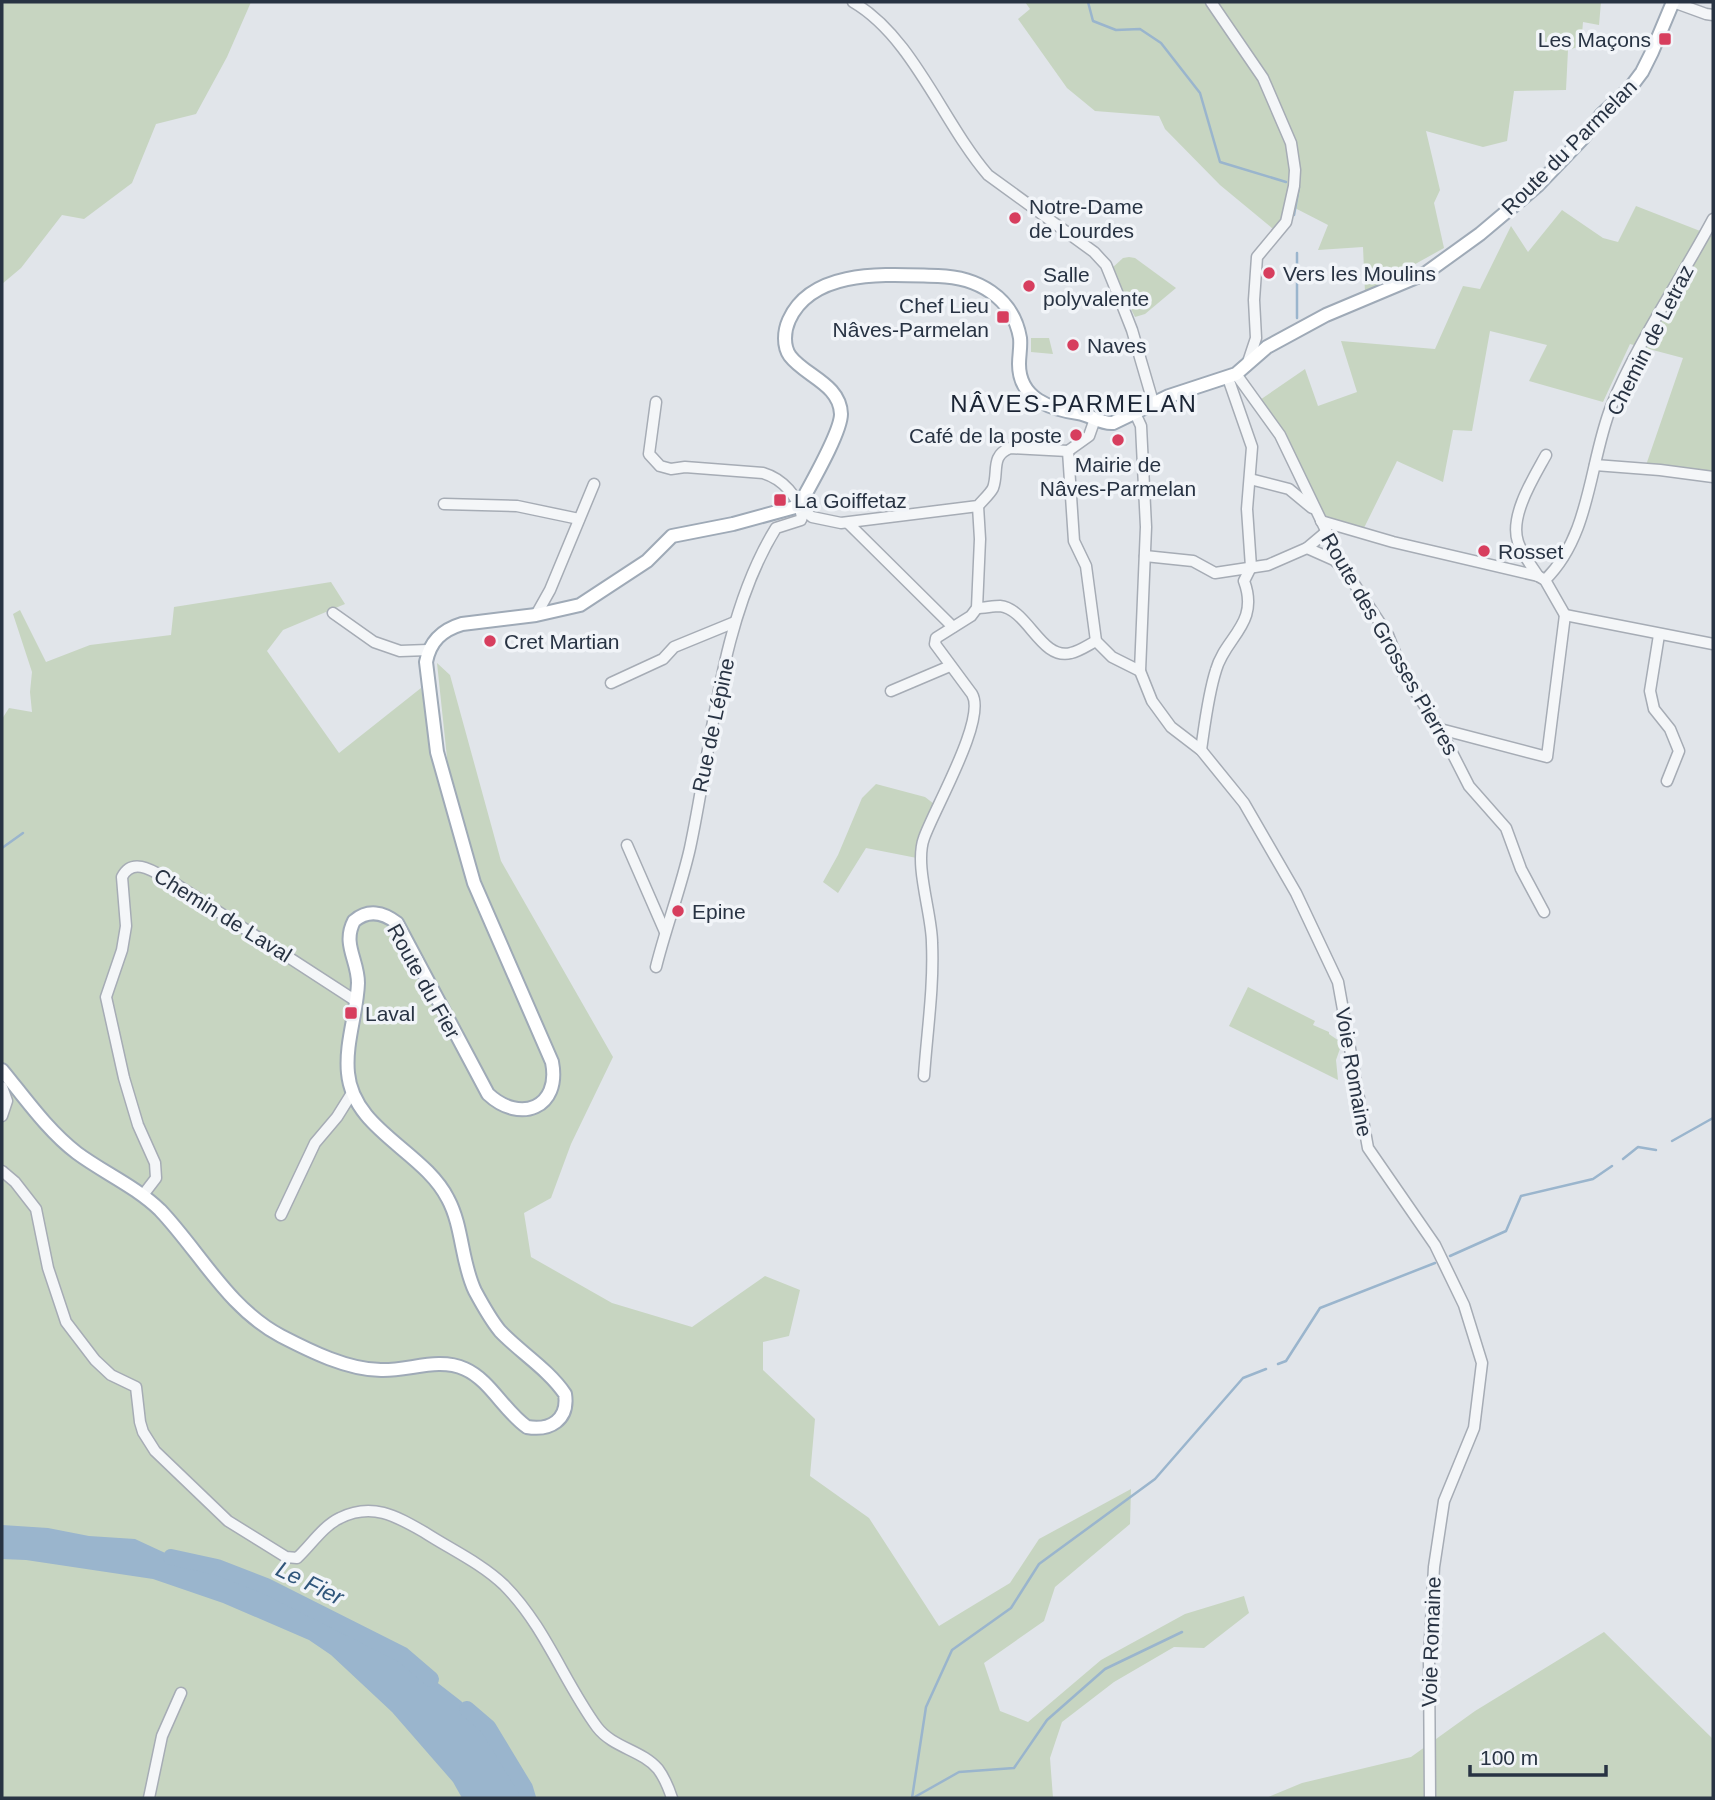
<svg xmlns="http://www.w3.org/2000/svg" width="1715" height="1800" viewBox="0 0 1715 1800" font-family="Arial,sans-serif">
  <style>
    .green { fill: #c7d5c1 }
    .water { fill: #9ab5cd }
    .lines { fill: none; stroke-linecap: round; stroke-linejoin: round }
    .stream { stroke: #9ab5cd; stroke-width: 2.5 }
    .river { stroke: #9ab5cd; stroke-width: 16 }
    .minor-casing { stroke: #a6acb5; stroke-width: 13 }
    .major-casing { stroke: #9faab7; stroke-width: 16 }
    .minor { stroke: #f4f6f8; stroke-width: 10 }
    .major { stroke: #fff; stroke-width: 12 }
    .poi-dot { fill: #d73e5e; stroke: #f1f4f8; stroke-width: 2.5 }
    .labels { text-anchor: middle; dominant-baseline: central; stroke-width: 7; stroke-linejoin: round; paint-order: stroke }
    .poi-label { font-size: 21px; fill: #283343; stroke: #f1f4f8; text-anchor: start }
    .street-label { font-size: 21px; fill: #283343; stroke: #f1f4f8 }
    .water-label { font-size: 23px; font-style: italic; fill: #2f557a; stroke: #f1f4f8 }
    .quarter-label { font-size: 24px; letter-spacing: 2px; fill: #1a2434; stroke: #f1f4f8 }
  </style>
  <rect width="100%" height="100%" fill="#e1e5ea"/>
  <g class="green">
    <polygon points="2,2 251,2 227,57 196,114 156,124 132,183 84,219 62,215 21,268 2,284"/>
    <polygon points="1025,2 1601,2 1599,25 1583,22 1581,46 1568,50 1566,90 1514,91 1507,141 1483,147 1426,131 1440,190 1434,203 1444,248 1365,292 1363,247 1318,250 1328,225 1291,206 1278,233 1220,185 1165,129 1159,116 1095,111 1067,88 1018,19 1030,9"/>
    <polygon points="1636,206 1713,236 1713,478 1645,468 1683,358 1630,344 1603,402 1529,381 1547,345 1490,331 1472,431 1453,430 1443,482 1397,461 1362,532 1322,516 1257,402 1305,369 1318,406 1357,392 1341,341 1435,349 1463,286 1480,289 1511,226 1528,252 1562,210 1603,238 1618,242"/>
    <polygon points="1129,257 1135,258 1176,288 1145,314 1135,317 1111,269 1123,258"/>
    <polygon points="1031,338 1049,338 1053,354 1031,352"/>
    <polygon points="331,582 345,604 283,630 267,651 339,753 421,688 438,772 448,767 437,663 450,675 501,861 613,1057 571,1144 551,1198 524,1213 531,1257 612,1303 692,1327 765,1276 800,1290 789,1336 763,1342 763,1370 815,1419 810,1476 869,1518 939,1626 1010,1583 1039,1539 1131,1489 1130,1524 1055,1587 1044,1621 984,1663 1000,1711 1028,1722 1101,1660 1185,1614 1244,1596 1249,1613 1204,1648 1174,1647 1114,1682 1062,1722 1050,1758 1053,1798 2,1798 2,719 9,708 32,712 30,692 32,672 13,614 20,610 46,662 90,645 171,635 174,607"/>
    <polygon points="876,784 925,797 938,807 922,859 866,848 838,893 823,882 838,855 862,798"/>
    <polygon points="1248,987 1315,1021 1313,1025 1329,1032 1329,1034 1342,1043 1336,1060 1338,1080 1229,1026"/>
    <polygon points="1604,1632 1713,1739 1713,1798 1266,1798 1302,1783 1411,1757 1475,1711"/>
  </g>
  <polygon class="water" points="2,1525 48,1528 89,1536 135,1539 176,1558 216,1568 265,1587 321,1619 403,1656 461,1701 487,1728 509,1759 527,1798 462,1798 453,1782 392,1712 331,1655 309,1640 223,1603 153,1579 26,1560 2,1559"/>
  <g class="lines">
    <g class="stream">
      <polyline points="1088,2 1093,21 1116,30 1140,29 1161,43 1200,93 1220,162 1286,182"/>
      <polyline points="1294,215 1299,187"/>
      <polyline points="1297,318 1297,253"/>
      <polyline points="2,848 23,833"/>
      <polyline points="1672,1141 1713,1118"/>
      <polyline points="1623,1159 1638,1147 1656,1150"/>
      <polyline points="1450,1256 1506,1231 1521,1196 1593,1179 1612,1166"/>
      <polyline points="1278,1364 1286,1361 1320,1308 1435,1263"/>
      <polyline points="912,1798 926,1707 952,1650 1011,1608 1039,1564 1155,1479 1243,1378 1266,1369"/>
      <polyline points="913,1798 959,1772 1014,1768 1047,1720 1105,1669 1182,1632"/>
    </g>
    <g class="river">
      <polyline points="171,1557 217,1567 266,1586 403,1655 431,1679"/>
      <polyline points="467,1709 488,1727 525,1788 528,1798"/>
    </g>
    <g class="minor-casing">
      <g id="minor">
        <path d="M853 2C913 37 943 123 988 175L1094 252 1106 265 1121 302 1132 330 1153 402"/>
        <polyline points="1211,2 1263,78 1291,143 1295,170 1294,186 1286,222 1257,257 1254,300 1256,338 1248,362"/>
        <polyline points="1673,2 1706,14 1713,15"/>
        <polyline points="1236,374 1280,435 1345,570 1388,635 1403,673 1440,729 1469,786 1506,828 1521,869 1544,912"/>
        <polyline points="1135,413 1141,426 1146,527 1140,671 1152,701 1171,727 1201,750 1244,803 1296,893 1338,982 1368,1148 1435,1245 1464,1305 1482,1363 1474,1428 1444,1501 1434,1567 1429,1658 1430,1798"/>
        <polyline points="1068,451 1074,541 1086,566 1096,641 1112,657 1140,671"/>
        <polyline points="1068,451 1089,436 1095,419"/>
        <polyline points="1595,465 1660,470 1713,477"/>
        <polyline points="1250,479 1289,489 1312,508"/>
        <polyline points="444,504 517,506 579,519"/>
        <path d="M801 508 812 517 841 523 978 506C982 501 990 494 993 488 999 472 990 456 1010 448L1068 451"/>
        <polyline points="1321,521 1393,542 1538,576 1545,580 1565,615"/>
        <polyline points="848,523 953,627"/>
        <polyline points="1307,548 1334,560 1342,567"/>
        <polyline points="1145,556 1193,561 1215,573 1268,565 1307,548 1326,532"/>
        <path d="M1538 576C1531 565 1522 554 1518 542 1509 516 1534 477 1546 455"/>
        <path d="M1545 580C1591 535 1589 463 1611 407 1638 341 1680 281 1713 219"/>
        <path d="M977 608C984 608 993 606 1000 606 1028 609 1041 661 1071 653 1080 651 1088 645 1096 641"/>
        <polyline points="333,613 374,642 400,651 428,650"/>
        <polyline points="536,615 550,590 594,484"/>
        <polyline points="1565,615 1713,644"/>
        <polyline points="1659,635 1650,691 1654,709 1670,729 1679,751 1667,781"/>
        <polyline points="611,683 663,659 674,647 735,622"/>
        <polyline points="891,691 950,666"/>
        <polyline points="1440,729 1547,757 1565,615"/>
        <path d="M1201 750C1205 723 1208 695 1216 670 1225 637 1260 624 1244 581L1251 567 1247 509 1252 447 1228 378"/>
        <polyline points="627,845 665,932"/>
        <path d="M656 967C666 927 681 888 690 848 712 746 720 618 776 528L801 520 802 517C798 496 783 479 763 473L685 467 671 469 660 466 649 454 656 402"/>
        <path d="M924 1076C927 1032 934 987 932 943 932 914 914 865 924 838 934 809 987 719 972 694L935 644 936 638 971 616 977 608 980 539 978 506"/>
        <polyline points="2,1087 7,1101 2,1116"/>
        <path d="M2 1171 15 1182 36 1209 48 1268 66 1322 95 1360 111 1375 136 1387 140 1422 143 1432 155 1451 228 1521 286 1557 297 1558C311 1545 323 1526 340 1518 372 1502 396 1516 424 1532 450 1549 481 1563 504 1585 545 1626 564 1682 597 1727 613 1748 642 1750 658 1769 664 1777 669 1789 672 1798"/>
        <path d="M143 1195 156 1178 155 1163 138 1125 124 1078 106 997 122 950 126 926 122 877C133 855 156 873 171 881L356 1001"/>
        <polyline points="281,1215 315,1143 337,1117 352,1093"/>
        <polyline points="149,1798 162,1736 181,1693"/>
      </g>
    </g>
    <g class="major-casing">
      <path id="major" d="M2 1070C25 1098 48 1131 77 1153 104 1173 135 1186 160 1210 200 1252 228 1308 281 1336 310 1351 348 1370 381 1370 409 1371 438 1357 465 1369 490 1380 504 1411 527 1427 550 1431 569 1420 565 1394 548 1369 521 1353 500 1331 491 1320 482 1304 475 1291 461 1262 463 1227 448 1199 424 1151 353 1130 348 1073 345 1043 357 1013 358 983 358 960 342 944 354 921 368 909 383 912 397 923L488 1094C520 1124 561 1108 552 1062L474 883 437 752 426 662C430 641 442 630 462 624L536 615 580 605 647 561 672 536 733 524 799 506C809 487 841 433 841 414 840 384 805 376 790 356 783 346 784 331 789 320 813 267 890 275 938 276 977 277 1013 297 1020 338 1021 347 1019 355 1019 364 1019 399 1050 409 1078 413 1091 415 1100 424 1113 423L1169 396 1236 374 1267 347 1326 315 1426 273 1480 234 1537 186 1583 138 1602 114 1630 88 1642 72 1652 52 1673 2"/>
    </g>
    <use href="#minor" class="minor"/>
    <use href="#major" class="major"/>
  </g>
  <g class="poi-dot">
    <rect x="1658" y="32" width="14" height="14" rx="3.5"/>
    <circle cx="1015" cy="218" r="7"/>
    <circle cx="1269" cy="273" r="7"/>
    <circle cx="1029" cy="286" r="7"/>
    <rect x="996" y="310" width="14" height="14" rx="3.5"/>
    <circle cx="1073" cy="345" r="7"/>
    <circle cx="1076" cy="435" r="7"/>
    <circle cx="1118" cy="440" r="7"/>
    <rect x="773" y="493" width="14" height="14" rx="3.5"/>
    <circle cx="1484" cy="551" r="7"/>
    <circle cx="490" cy="641" r="7"/>
    <circle cx="678" cy="911" r="7"/>
    <rect x="344" y="1006" width="14" height="14" rx="3.5"/>
  </g>
  <g class="labels">
    <g class="poi-label">
      <text x="1651" y="39" text-anchor="end">Les Maçons</text>
      <text x="1029" y="206">Notre-Dame<tspan x="1029" dy="24">de Lourdes</tspan></text>
      <text x="1283" y="273">Vers les Moulins</text>
      <text x="1043" y="274">Salle<tspan x="1043" dy="24">polyvalente</tspan></text>
      <text x="989" y="305" text-anchor="end">Chef Lieu<tspan x="989" dy="24">Nâves-Parmelan</tspan></text>
      <text x="1087" y="345">Naves</text>
      <text x="1062" y="435" text-anchor="end">Café de la poste</text>
      <text x="1118" y="464" text-anchor="middle">Mairie de<tspan x="1118" dy="24">Nâves-Parmelan</tspan></text>
      <text x="794" y="500">La Goiffetaz</text>
      <text x="1498" y="551">Rosset</text>
      <text x="504" y="641">Cret Martian</text>
      <text x="692" y="911">Epine</text>
      <text x="365" y="1013">Laval</text>
    </g>
    <g class="street-label">
      <text transform="translate(1569 147) rotate(-45)">Route du Parmelan</text>
      <text transform="translate(1650 340) rotate(-63)">Chemin de Letraz</text>
      <text transform="translate(1390 644) rotate(60)">Route des Grosses Pierres</text>
      <text transform="translate(713 725) rotate(-78)">Rue de Lépine</text>
      <text transform="translate(223 915) rotate(32)">Chemin de Laval</text>
      <text transform="translate(424 981) rotate(61)">Route du Fier</text>
      <text transform="translate(1354 1072) rotate(80)">Voie Romaine</text>
      <text transform="translate(1431 1642) rotate(-88)">Voie Romaine</text>
    </g>
    <g class="water-label">
      <text transform="translate(310 1583) rotate(26)">Le Fier</text>
    </g>
    <g class="quarter-label">
      <text x="1074" y="403">NÂVES-PARMELAN</text>
    </g>
  </g>
  <rect width="1715" height="1800" fill="none" stroke="#283343" stroke-width="7"/>
  <path d="M1470 1765v10h136v-10" fill="none" stroke="#283343" stroke-width="3.5"/>
  <text x="1480" y="1765" font-size="21" fill="#283343" stroke="#f1f4f8" stroke-width="5" paint-order="stroke">100 m</text>
</svg>
